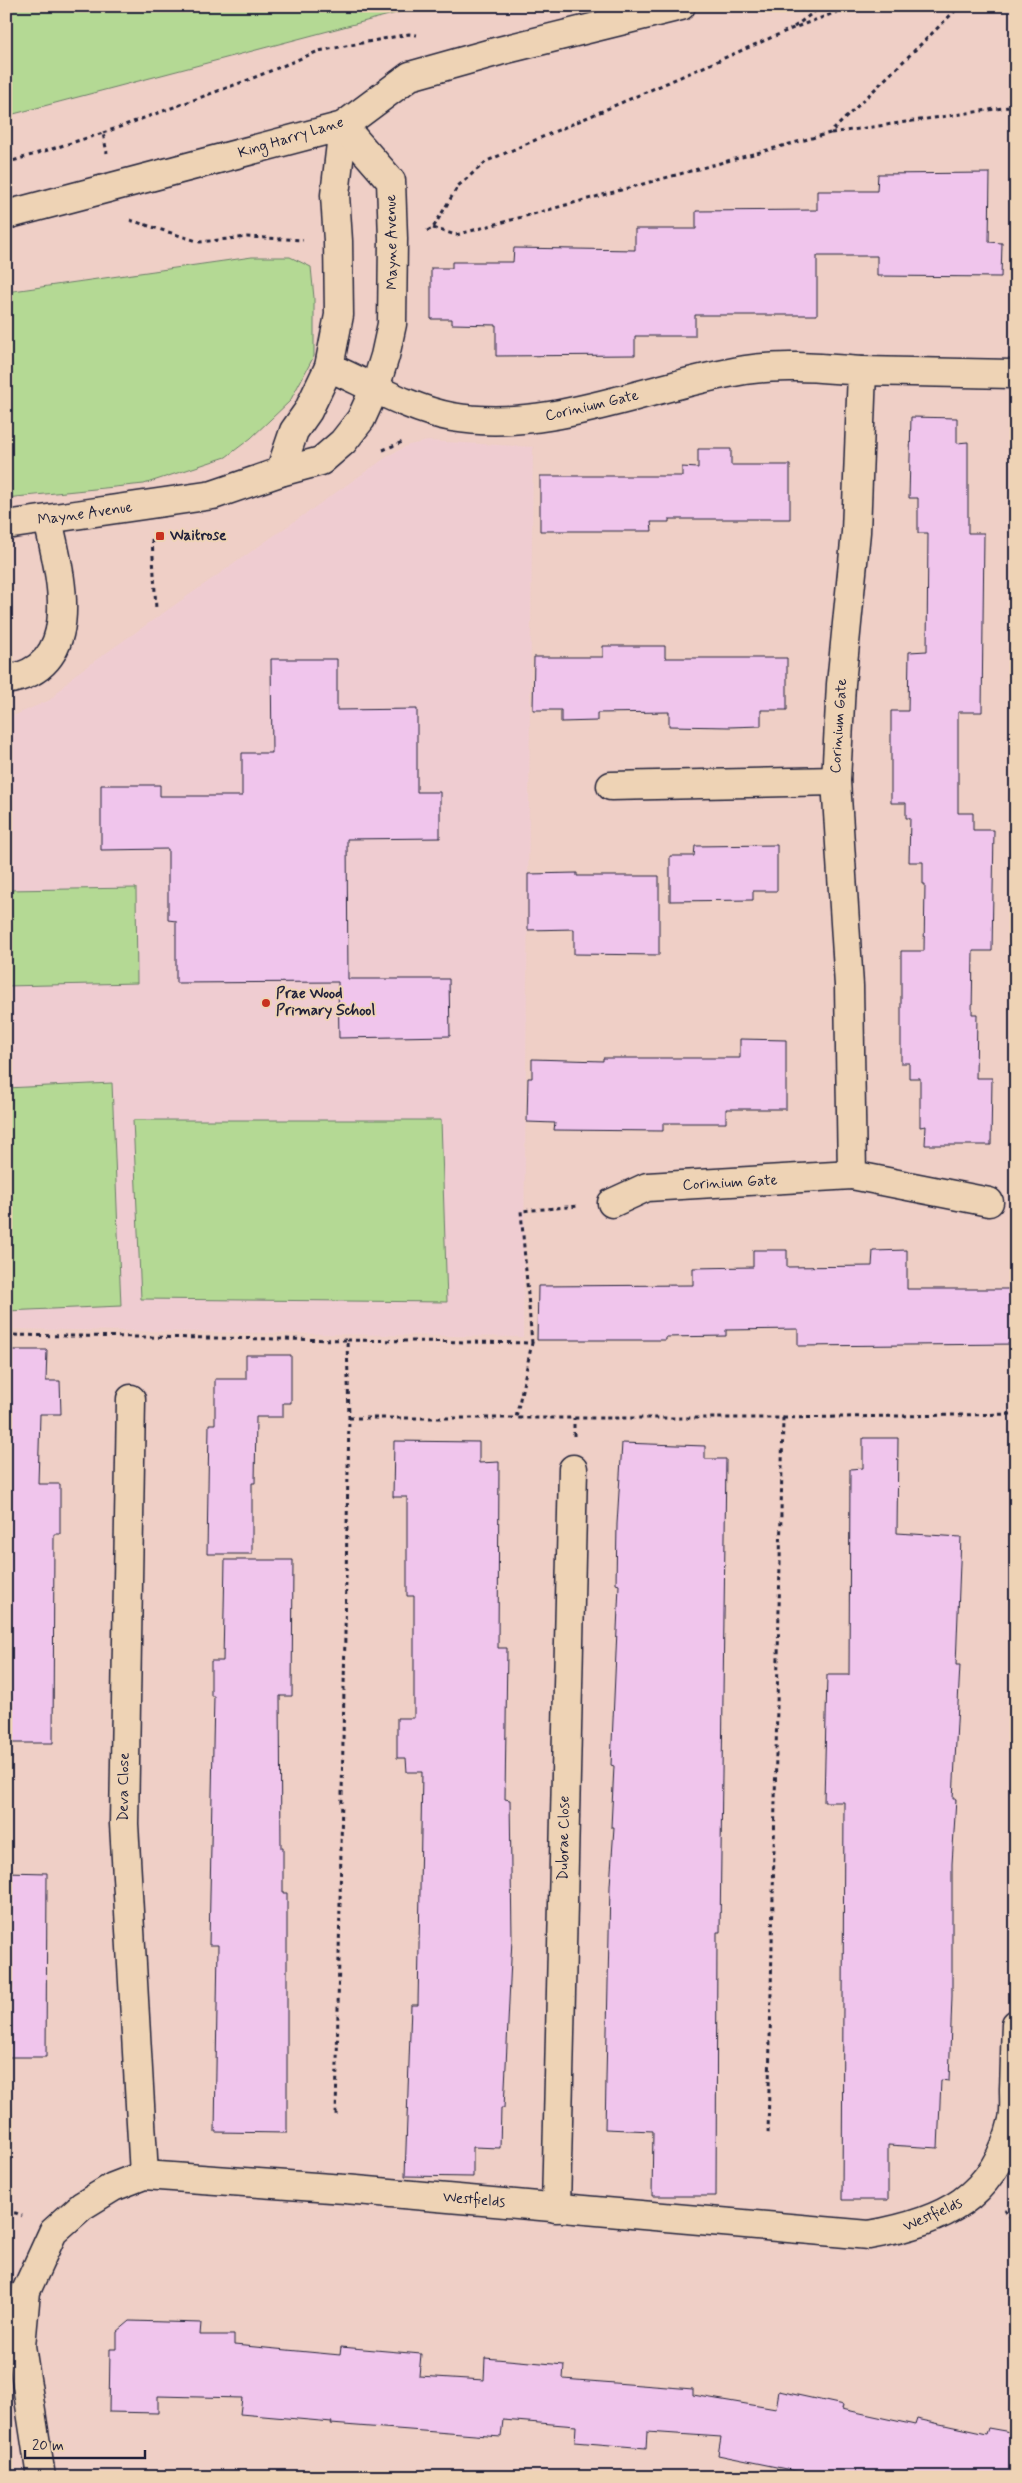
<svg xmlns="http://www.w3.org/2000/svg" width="1022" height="2483" viewBox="0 0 1022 2483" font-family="Mynerve,sans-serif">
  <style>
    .built { fill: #efccd1 }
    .green { fill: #b4d994; stroke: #6b7e68 }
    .building { fill: #f0c5ec; stroke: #22223b }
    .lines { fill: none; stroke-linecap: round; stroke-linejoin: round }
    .minor-casing { stroke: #22223b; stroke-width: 31 }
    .tertiary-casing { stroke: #22223b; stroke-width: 31 }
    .path { stroke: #22223b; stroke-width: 3; stroke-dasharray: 4 4; stroke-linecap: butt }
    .minor { stroke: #eed3b5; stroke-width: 28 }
    .tertiary { stroke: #eed3b5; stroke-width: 28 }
    .poi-dot { fill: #c8321e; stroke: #eed3b5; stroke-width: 2 }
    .labels { text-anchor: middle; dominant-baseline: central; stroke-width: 4; stroke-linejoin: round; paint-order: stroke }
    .street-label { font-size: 15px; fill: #22223b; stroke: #eed3b5 }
    .poi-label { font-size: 15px; font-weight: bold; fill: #22223b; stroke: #eed3b5; text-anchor: start }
  </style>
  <rect width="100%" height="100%" fill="#efcfc6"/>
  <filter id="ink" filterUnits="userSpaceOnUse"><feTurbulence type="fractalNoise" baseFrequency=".02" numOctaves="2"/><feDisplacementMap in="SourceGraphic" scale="10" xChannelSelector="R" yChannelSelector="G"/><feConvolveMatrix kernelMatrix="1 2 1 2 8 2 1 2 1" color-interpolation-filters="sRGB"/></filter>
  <g filter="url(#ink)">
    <polygon class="built" points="428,441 533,447 523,1337 6,1329 6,719 50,700 73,676 391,454 409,445"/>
    <g class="green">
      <polygon points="6,6 423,6 6,116"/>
      <polygon points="252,257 290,257 311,267 314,298 314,356 290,401 251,438 226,457 144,484 6,498 6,292"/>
      <polygon points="136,888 137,983 6,986 6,890"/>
      <polygon points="112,1083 121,1306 6,1311 6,1088"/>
      <polygon points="133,1120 441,1120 447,1302 141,1299"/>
    </g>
    <g class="building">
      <polygon points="990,173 989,242 1002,243 1001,277 877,276 877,256 817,256 817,315 695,315 695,336 635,336 635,355 496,356 496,325 452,324 452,319 431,319 431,268 452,268 452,262 513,262 514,248 635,250 635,229 696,229 696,211 817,210 817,191 877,191 878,174"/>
      <polygon points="911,417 957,418 957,443 968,442 968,533 984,533 982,712 958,712 958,813 973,813 973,830 994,830 992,951 973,951 972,1014 977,1014 976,1078 992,1078 991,1145 925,1145 926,1126 920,1127 920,1078 909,1078 909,1063 901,1063 901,951 924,951 925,884 923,884 923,862 909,862 910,818 906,818 906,803 891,803 891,711 908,711 909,652 927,651 928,533 918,533 918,498 909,498"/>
      <polygon points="698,449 731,449 731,465 790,465 790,519 669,519 669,522 651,522 652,531 540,531 540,476 682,476 682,467 698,468"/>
      <polygon points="603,646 665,646 665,658 787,658 787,710 761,710 761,726 729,727 669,726 669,712 597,713 597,721 561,722 561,710 533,710 534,657 603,657"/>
      <polygon points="271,659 337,659 337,710 417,709 417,792 440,792 440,838 347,839 348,979 449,979 450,1036 339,1038 338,982 176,983 176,921 168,920 168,849 101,850 101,785 160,785 160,796 242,796 242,753 272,753"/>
      <polygon points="777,845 777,891 753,891 753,900 670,901 670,856 694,856 695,846"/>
      <polygon points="577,873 577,876 659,876 659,955 574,954 574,929 528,930 528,874"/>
      <polygon points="740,1039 786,1040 786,1109 726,1109 726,1123 663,1123 663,1131 554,1130 555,1123 527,1122 528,1078 532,1078 532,1059 603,1061 603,1058 740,1058"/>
      <polygon points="753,1250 787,1250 787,1267 872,1266 873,1251 907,1250 907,1289 1016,1289 1016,1344 798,1346 798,1329 726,1330 726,1336 666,1337 666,1340 537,1340 538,1286 693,1285 693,1268 753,1267"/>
      <polygon points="6,1350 47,1350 46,1381 60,1381 61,1414 40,1414 38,1484 60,1484 60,1534 54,1534 53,1743 6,1743"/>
      <polygon points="246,1355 291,1355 291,1403 283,1403 283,1417 256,1417 255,1483 252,1483 252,1554 207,1554 209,1424 215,1424 215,1379 246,1379"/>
      <polygon points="863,1438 898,1438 897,1533 961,1537 956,1665 960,1665 953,1799 956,1799 952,1864 952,1996 949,2081 941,2080 938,2148 888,2145 888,2200 842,2200 844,1802 824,1802 827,1675 849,1675 850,1469 863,1468"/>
      <polygon points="394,1441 479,1442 479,1463 499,1462 498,1648 507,1648 505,1799 510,1800 512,1938 504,2108 501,2108 500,2148 473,2147 473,2177 405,2176 411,2005 418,2005 422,1772 407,1772 406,1758 397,1758 397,1718 414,1718 414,1596 407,1596 407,1497 393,1497"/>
      <polygon points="622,1443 705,1446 705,1459 726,1459 720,1932 717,1932 716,2196 652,2196 653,2131 605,2129 610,1886 614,1827 611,1827 614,1766 611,1765 619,1585 616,1584 617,1524"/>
      <polygon points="225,1560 293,1560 292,1696 280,1696 281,1848 283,1848 283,1893 287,1893 287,2133 215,2132 218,1945 209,1945 214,1696 211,1696 211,1661 223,1661"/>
      <polygon points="6,1872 47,1873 46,2057 6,2057"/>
      <polygon points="130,2321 201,2323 200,2335 234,2335 234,2345 340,2355 341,2347 421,2354 419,2376 484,2380 485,2358 564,2365 563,2379 693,2389 693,2395 776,2409 779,2391 843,2405 842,2409 915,2425 917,2419 986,2434 988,2428 1016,2433 1016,2477 825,2477 718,2455 721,2437 647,2432 646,2448 575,2442 576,2426 503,2420 501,2437 331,2424 332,2422 240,2414 242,2398 158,2396 158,2413 109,2412 110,2349 117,2349 117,2332"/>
    </g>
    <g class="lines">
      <g class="minor-casing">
        <g id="minor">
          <path d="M329 367C367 384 412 410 452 417 551 434 649 385 745 370 784 364 823 368 862 371L856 532 841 684 836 781 849 986 852 1175 989 1202"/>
          <polyline points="862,371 1012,374"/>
          <polyline points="280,472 294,431 308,411 329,367 339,315 338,241 335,195 343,126"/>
          <polyline points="6,525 213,495 280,472 321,461 343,442 361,419 375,388 385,356 392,324 393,239 391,181 343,126"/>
          <path d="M6 680C87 667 60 574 48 520"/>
          <polyline points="611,786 836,781"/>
          <polyline points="612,1203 647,1187 852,1175"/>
          <polyline points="131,1399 124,1824 144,2175"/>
          <polyline points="556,2208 573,1469"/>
          <path d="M41 2477 21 2346 26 2291 53 2232 82 2206 113 2187 144 2175 345 2189 869 2235C943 2222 995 2198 1013 2120 1015 2110 1014 2099 1014 2089 1015 2067 1015 2046 1016 2024"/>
        </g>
      </g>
      <g class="tertiary-casing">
        <polyline id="tertiary" points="6,215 343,126 410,76 499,51 681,6"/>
      </g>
      <g class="path">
        <polyline points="794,27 822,6"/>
        <polyline points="103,133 248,80 319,51 409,34 417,35"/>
        <polyline points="831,133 1016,106"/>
        <polyline points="6,163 103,133 107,153"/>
        <polyline points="130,220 200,242 247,237 303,240"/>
        <polyline points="433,228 456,235 830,133 960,6"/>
        <polyline points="427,231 433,228 458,186 487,161 791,29 853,6"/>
        <polyline points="383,450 405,441"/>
        <polyline points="152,539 156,609"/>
        <polyline points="6,1335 347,1340 349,1418 336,2117"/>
        <polyline points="347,1340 532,1343 516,1418 783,1418 768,2136"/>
        <polyline points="532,1343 521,1211 579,1206"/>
        <polyline points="349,1418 516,1418"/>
        <polyline points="783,1418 1016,1414"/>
        <polyline points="574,1436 574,1418"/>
        <polyline points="1005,2209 1016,2226"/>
        <polyline points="6,2213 16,2213 22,2216"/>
      </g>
      <use href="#minor" class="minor"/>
      <use href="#tertiary" class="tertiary"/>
    </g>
  </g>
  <g class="poi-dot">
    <rect x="155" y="531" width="10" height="10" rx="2.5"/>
    <circle cx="266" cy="1003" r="5"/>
  </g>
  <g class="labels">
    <g class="street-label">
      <text transform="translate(291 138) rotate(-17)">King Harry Lane</text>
      <text transform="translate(392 242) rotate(-91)">Mayne Avenue</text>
      <text transform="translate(592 406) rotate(-13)">Corinium Gate</text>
      <text transform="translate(85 514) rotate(-8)">Mayne Avenue</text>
      <text transform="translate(839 726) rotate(-86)">Corinium Gate</text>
      <text transform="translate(730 1183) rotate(-3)">Corinium Gate</text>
      <text transform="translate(124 1787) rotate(-89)">Deva Close</text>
      <text transform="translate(564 1838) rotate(-89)">Dubrae Close</text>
      <text transform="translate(474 2200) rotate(5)">Westfields</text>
      <text transform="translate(933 2215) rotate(-24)">Westfields</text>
    </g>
    <g class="poi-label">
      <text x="170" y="536">Waitrose</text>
      <text x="276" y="994">Prae Wood<tspan x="276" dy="17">Primary School</tspan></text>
    </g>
  </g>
  <rect width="1022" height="2483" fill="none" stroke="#eed3b5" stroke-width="25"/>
  <rect x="12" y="12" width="997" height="2458" fill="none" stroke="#22223b" stroke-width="2" filter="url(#ink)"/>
  <path d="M25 2450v8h120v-8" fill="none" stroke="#22223b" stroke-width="2.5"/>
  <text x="32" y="2450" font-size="15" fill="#22223b" stroke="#eed3b5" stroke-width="4" paint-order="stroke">20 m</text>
</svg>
